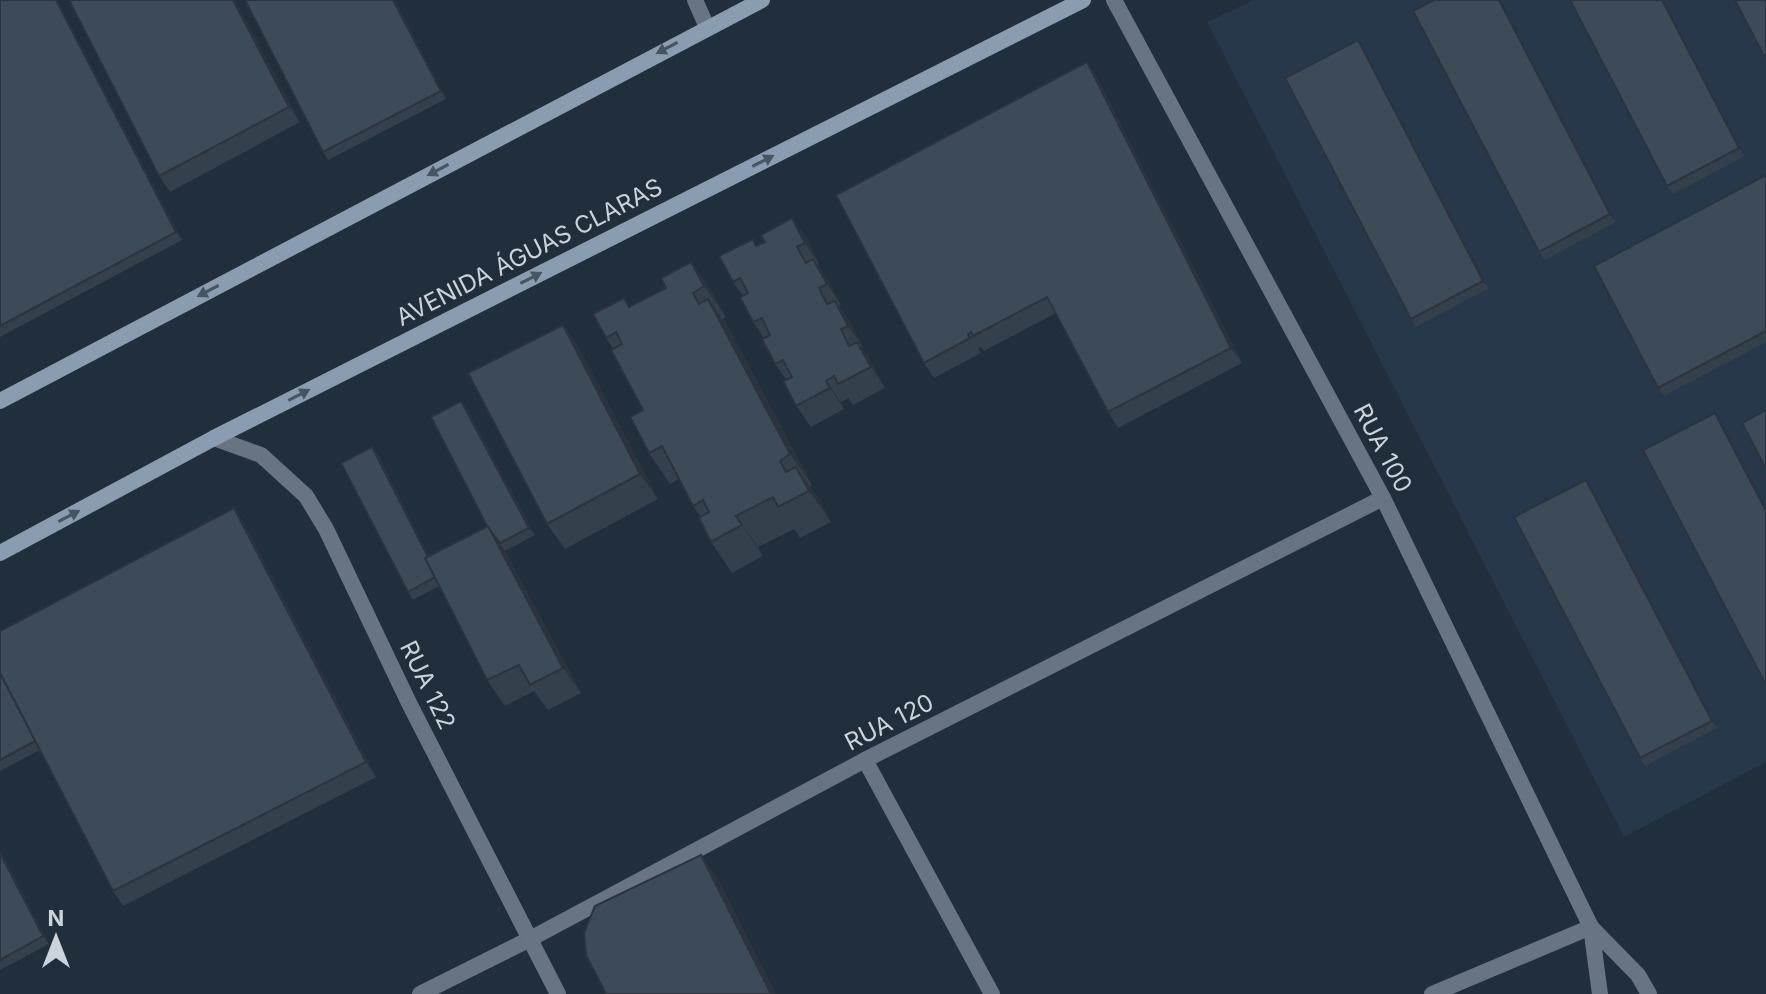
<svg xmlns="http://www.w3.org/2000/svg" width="1766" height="994" viewBox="0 0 1766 994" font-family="Inter,sans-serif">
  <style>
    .built { fill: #26384a }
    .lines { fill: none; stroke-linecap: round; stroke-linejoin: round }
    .service { stroke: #687481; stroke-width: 16 }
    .minor { stroke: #687481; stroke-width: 16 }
    .tertiary { stroke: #687481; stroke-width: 16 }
    .secondary { stroke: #8a9db0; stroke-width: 16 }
    .wall { fill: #34404c }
    .shaded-wall { fill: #2b343e }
    .building { fill: #3d4a58; stroke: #2b343e; stroke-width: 2 }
    .oneway { fill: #465564 }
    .labels { text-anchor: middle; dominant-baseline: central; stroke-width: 6; stroke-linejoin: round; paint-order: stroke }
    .street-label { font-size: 24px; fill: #cbd3db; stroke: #212e3b }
  </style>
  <rect width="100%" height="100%" fill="#212e3b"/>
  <polygon class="built" points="1254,0 1766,0 1766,762 1624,837 1207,22"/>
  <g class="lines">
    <g class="service">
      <polyline points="865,760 992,994"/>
      <polyline points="420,994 530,939 865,760 1383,498"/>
      <polyline points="1432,994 1591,927"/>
    </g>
    <g class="minor">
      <polyline points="695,0 707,27"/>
      <polyline points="214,438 261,455 306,496 326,529 409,703 558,994"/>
    </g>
    <g class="tertiary">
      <polyline points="1114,0 1383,498 1591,927 1638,975 1649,994"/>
      <polyline points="1591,927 1600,994"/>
    </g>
    <g class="secondary">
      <polyline points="0,401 762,0"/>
      <polyline points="0,553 214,438 1083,0"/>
    </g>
  </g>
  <g class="wall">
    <polygon points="0,0 57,0 182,240 0,337"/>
    <polygon points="235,0 300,122 170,192 159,176"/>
    <polygon points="245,0 395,0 446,99 328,160 323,152"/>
    <polygon points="1500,0 1616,222 1545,260 1539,252"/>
    <polygon points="1570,0 1663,0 1745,156 1673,194 1667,186"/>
    <polygon points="1358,40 1363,48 1489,288 1416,327 1411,319"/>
    <polygon points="1097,77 1242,363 1118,428 1108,412 1056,313 984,351 981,347 978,349 981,353 934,378 924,363"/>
    <polygon points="1766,175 1766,342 1664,396 1658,388"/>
    <polygon points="792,218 807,239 819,264 818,265 828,280 841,305 839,306 850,322 863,347 861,348 872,363 885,388 853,405 848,398 841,402 844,409 811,427 796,406 786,379 775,364 764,338 753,322 743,296 733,282 758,246 765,242"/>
    <polygon points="691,262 713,293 726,317 723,319 730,330 812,485 810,487 818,498 831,522 800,538 794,529 758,547 763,556 732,573 711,542 701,517 693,506 679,479 670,484 649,453 643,410 613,349 606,338 624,298 630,307 666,288"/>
    <polygon points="563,325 580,350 658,499 565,549 547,524"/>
    <polygon points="461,401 467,409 535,535 505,551 581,693 548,710 534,691 505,706 487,680 439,586 413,600 408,592 378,455 429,556 487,526"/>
    <polygon points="1586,480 1592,488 1717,728 1645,766 1640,758"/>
    <polygon points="244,523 376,777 123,906 113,891 40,750 0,771 0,631"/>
    <polygon points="0,850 49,944 0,970"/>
  </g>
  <g class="shaded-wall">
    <polygon points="56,0 57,0 182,240 176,232"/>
    <polygon points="233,0 235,0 300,122 289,107"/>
    <polygon points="393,0 395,0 446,99 441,91"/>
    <polygon points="1499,0 1500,0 1616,222 1610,214"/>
    <polygon points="1662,0 1663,0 1745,156 1739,148"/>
    <polygon points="1358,40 1363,48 1489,288 1483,281"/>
    <polygon points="1087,62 1097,77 1242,363 1231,348"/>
    <polygon points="792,218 807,239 819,264 805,243"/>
    <polygon points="813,259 828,280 841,305 827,284"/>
    <polygon points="691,262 713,293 726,317 704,286"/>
    <polygon points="708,299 730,330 812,485 790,454"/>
    <polygon points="835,301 850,322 863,347 848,326"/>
    <polygon points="563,325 580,350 658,499 640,474"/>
    <polygon points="857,342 872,363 885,388 871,367"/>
    <polygon points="826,381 841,402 844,409 830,388"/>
    <polygon points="461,401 467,409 535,535 529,528"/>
    <polygon points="1715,413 1720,420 1766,508 1766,511"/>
    <polygon points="372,447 378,455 443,584 437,576"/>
    <polygon points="796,467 818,498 831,522 809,491"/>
    <polygon points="1586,480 1592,488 1717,728 1712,721"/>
    <polygon points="234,508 244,523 376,777 366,762"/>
    <polygon points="736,516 758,547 763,556 742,525"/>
    <polygon points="488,526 505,551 581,693 563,668"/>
    <polygon points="0,850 49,944 43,936 0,853"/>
    <polygon points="701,855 719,880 776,994 771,994"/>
  </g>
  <g class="building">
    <polygon points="0,0 56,0 176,232 0,326"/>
    <polygon points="69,0 233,0 289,107 159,176"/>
    <polygon points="245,0 393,0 441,91 323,152"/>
    <polygon points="1434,0 1499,0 1610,214 1539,252 1413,11"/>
    <polygon points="1570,0 1662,0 1739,148 1667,186"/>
    <polygon points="1735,0 1766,0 1766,60"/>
    <polygon points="1358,40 1483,281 1411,319 1285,78"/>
    <polygon points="1087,62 1231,348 1108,412 1047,297 973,336 971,332 968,334 970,338 924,363 836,195"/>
    <polygon points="1766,175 1766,331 1658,388 1594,266"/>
    <polygon points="792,218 805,243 797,247 806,263 813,259 827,284 819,288 827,304 835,301 848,326 841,329 849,346 857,342 871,367 838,384 834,376 826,381 830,388 796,406 783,381 792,377 783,360 775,364 762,339 770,335 762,318 753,322 740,297 748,293 740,278 733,282 719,256 753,239 756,246 765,242 761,235"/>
    <polygon points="691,262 704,286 693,293 699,304 708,299 790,454 780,461 786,472 796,467 809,491 778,507 773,497 736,516 742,525 711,542 699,518 709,512 703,500 693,506 662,446 649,453 630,417 643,410 611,350 622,344 616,332 606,338 593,314 624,298 629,307 666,288 661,278"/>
    <polygon points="563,325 640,474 547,524 468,373"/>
    <polygon points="461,401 529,528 500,543 487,526 431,417"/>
    <polygon points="1766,410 1766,469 1742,423"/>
    <polygon points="1715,413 1766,511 1766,685 1643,450"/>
    <polygon points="372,447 428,557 425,558 435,577 408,592 341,463"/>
    <polygon points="1586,480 1712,721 1640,758 1514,517"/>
    <polygon points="234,508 366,762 113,891 0,673 0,631"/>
    <polygon points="488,526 563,668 530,685 519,665 487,680 425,558"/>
    <polygon points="0,673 35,741 0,760"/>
    <polygon points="0,853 43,936 0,960"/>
    <polygon points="701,855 771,994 606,994 586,955 584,933 595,906"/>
  </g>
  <defs><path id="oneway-solid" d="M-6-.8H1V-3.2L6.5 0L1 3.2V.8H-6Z" transform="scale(2)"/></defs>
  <g class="oneway">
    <use href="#oneway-solid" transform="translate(667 48) rotate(152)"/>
    <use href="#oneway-solid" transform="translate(763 161) rotate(-27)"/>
    <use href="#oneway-solid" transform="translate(438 170) rotate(152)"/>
    <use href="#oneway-solid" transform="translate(531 278) rotate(-27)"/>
    <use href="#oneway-solid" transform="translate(208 291) rotate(152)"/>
    <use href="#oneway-solid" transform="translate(299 395) rotate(-27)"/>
    <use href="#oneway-solid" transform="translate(69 516) rotate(-28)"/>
  </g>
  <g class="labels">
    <g class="street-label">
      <text transform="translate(529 252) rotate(-27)">AVENIDA ÁGUAS CLARAS</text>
      <text transform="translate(1383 448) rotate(62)">RUA 100</text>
      <text transform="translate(428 685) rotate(64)">RUA 122</text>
      <text transform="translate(889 722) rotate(-27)">RUA 120</text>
    </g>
  </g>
  <g transform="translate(56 938)" stroke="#212e3b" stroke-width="6" paint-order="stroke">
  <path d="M0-6L14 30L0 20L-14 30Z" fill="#cbd3db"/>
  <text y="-12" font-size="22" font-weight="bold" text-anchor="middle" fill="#cbd3db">N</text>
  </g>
</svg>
